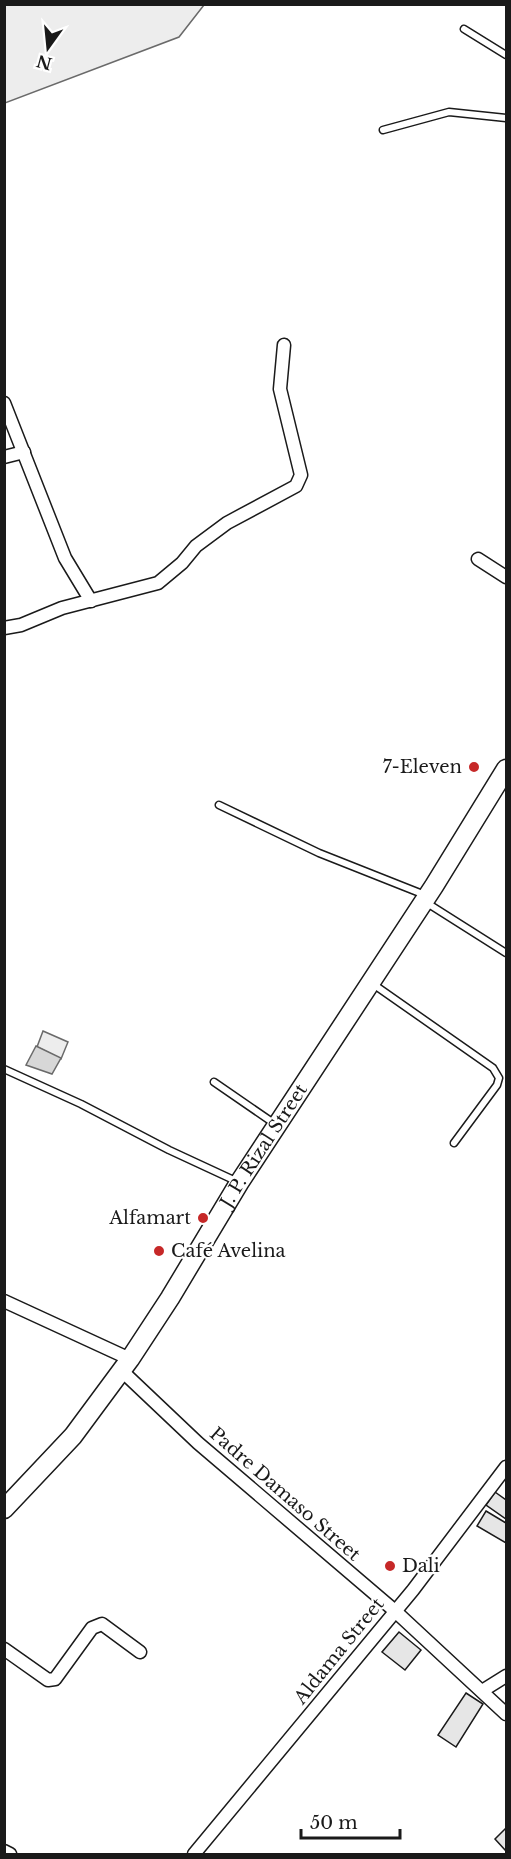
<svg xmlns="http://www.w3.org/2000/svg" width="511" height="1859" viewBox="0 0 511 1859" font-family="'Libre Baskerville',serif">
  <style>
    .built { fill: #ededed; stroke: #6a6a6a; stroke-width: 1.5 }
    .water { fill: #d7d7d7; stroke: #6a6a6a; stroke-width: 1.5 }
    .building { fill: #e6e6e6; stroke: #1a1a1a; stroke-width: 1.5 }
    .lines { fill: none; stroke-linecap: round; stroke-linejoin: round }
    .service-casing { stroke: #1a1a1a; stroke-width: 9 }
    .minor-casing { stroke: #1a1a1a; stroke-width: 15 }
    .primary-casing { stroke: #1a1a1a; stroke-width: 21 }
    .service { stroke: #fff; stroke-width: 6 }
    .minor { stroke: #fff; stroke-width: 12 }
    .primary { stroke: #fff; stroke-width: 18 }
    .poi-dot { fill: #c62828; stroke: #fff; stroke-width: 2 }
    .labels { text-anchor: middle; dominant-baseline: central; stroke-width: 4.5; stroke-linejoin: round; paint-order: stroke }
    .poi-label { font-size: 18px; fill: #1a1a1a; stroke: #fff; text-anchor: end }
    .street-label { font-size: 18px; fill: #1a1a1a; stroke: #fff }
  </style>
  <rect width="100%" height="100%" fill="#fff"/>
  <g class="built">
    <polygon points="5,4 204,4 204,5 179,37 5,103"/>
    <polygon points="43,1031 68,1042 61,1059 37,1047"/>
  </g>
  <polygon class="water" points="36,1046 61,1058 52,1074 26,1065"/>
  <g class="building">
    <polygon points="495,1492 506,1500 506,1519 486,1505"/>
    <polygon points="486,1511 506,1523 506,1543 477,1526"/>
    <polygon points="399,1632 421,1650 405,1670 382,1652"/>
    <polygon points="466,1693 483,1704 456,1747 438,1735"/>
    <polygon points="506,1828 506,1851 495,1839"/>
  </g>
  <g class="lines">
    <g class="service-casing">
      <g id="service">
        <polyline points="464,29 506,55"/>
        <polyline points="383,130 449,112 506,118"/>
        <polyline points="219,805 319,853 425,895"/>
        <polyline points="427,903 506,953"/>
        <polyline points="373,984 493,1068 499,1078 497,1085 454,1143"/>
        <polyline points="4,1069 81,1104 169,1150 238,1182"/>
        <polyline points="214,1082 275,1124"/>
      </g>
    </g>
    <g class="minor-casing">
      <g id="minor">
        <polyline points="4,403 65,558 91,601"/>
        <polyline points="4,457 24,452"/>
        <polyline points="478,559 506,577"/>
        <polyline points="4,628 21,625 62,608 158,583 182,563 196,546 227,523 296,486 301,475 280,389 284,345"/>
        <polyline points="4,1301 130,1359"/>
        <polyline points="122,1371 198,1443 395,1611 506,1714"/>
        <polyline points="4,1649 48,1680 55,1679 92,1628 102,1624 140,1652"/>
        <polyline points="482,1691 506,1676"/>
        <polyline points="4,1851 10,1854"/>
        <polyline points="194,1854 413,1590 506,1467"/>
      </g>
    </g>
    <g class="primary-casing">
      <g id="primary">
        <path id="s1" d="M4 1509 73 1436 130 1359 170 1298 239 1183 434 886 506 769"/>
      </g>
    </g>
    <use href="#service" class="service"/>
    <use href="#minor" class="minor"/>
    <use href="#primary" class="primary"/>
  </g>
  <g class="poi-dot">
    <circle cx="474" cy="767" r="6"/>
    <circle cx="203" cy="1218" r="6"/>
    <circle cx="159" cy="1251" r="6"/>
    <circle cx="390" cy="1566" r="6"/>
  </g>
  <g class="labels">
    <g class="poi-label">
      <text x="462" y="767">7-Eleven</text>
      <text x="191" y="1218">Alfamart</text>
      <text x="171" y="1251" text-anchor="start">Café Avelina</text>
      <text x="402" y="1566" text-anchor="start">Dali</text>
    </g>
    <g class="street-label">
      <text stroke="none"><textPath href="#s1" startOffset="448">J. P. Rizal Street</textPath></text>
      <text transform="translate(285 1494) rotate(41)">Padre Damaso Street</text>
      <text transform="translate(339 1651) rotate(-51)">Aldama Street</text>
    </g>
  </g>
  <rect width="511" height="1859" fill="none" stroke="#1a1a1a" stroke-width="12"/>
  <g transform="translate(48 48) rotate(195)" stroke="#ffffff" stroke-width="4.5" paint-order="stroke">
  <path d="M0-4.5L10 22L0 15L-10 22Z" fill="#1a1a1a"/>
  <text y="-9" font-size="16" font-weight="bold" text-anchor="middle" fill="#1a1a1a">N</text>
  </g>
  <path d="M301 1829v9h99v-9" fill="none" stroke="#1a1a1a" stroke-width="3"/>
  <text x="310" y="1829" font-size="18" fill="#1a1a1a" stroke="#ffffff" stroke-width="4.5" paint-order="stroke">50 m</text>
</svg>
